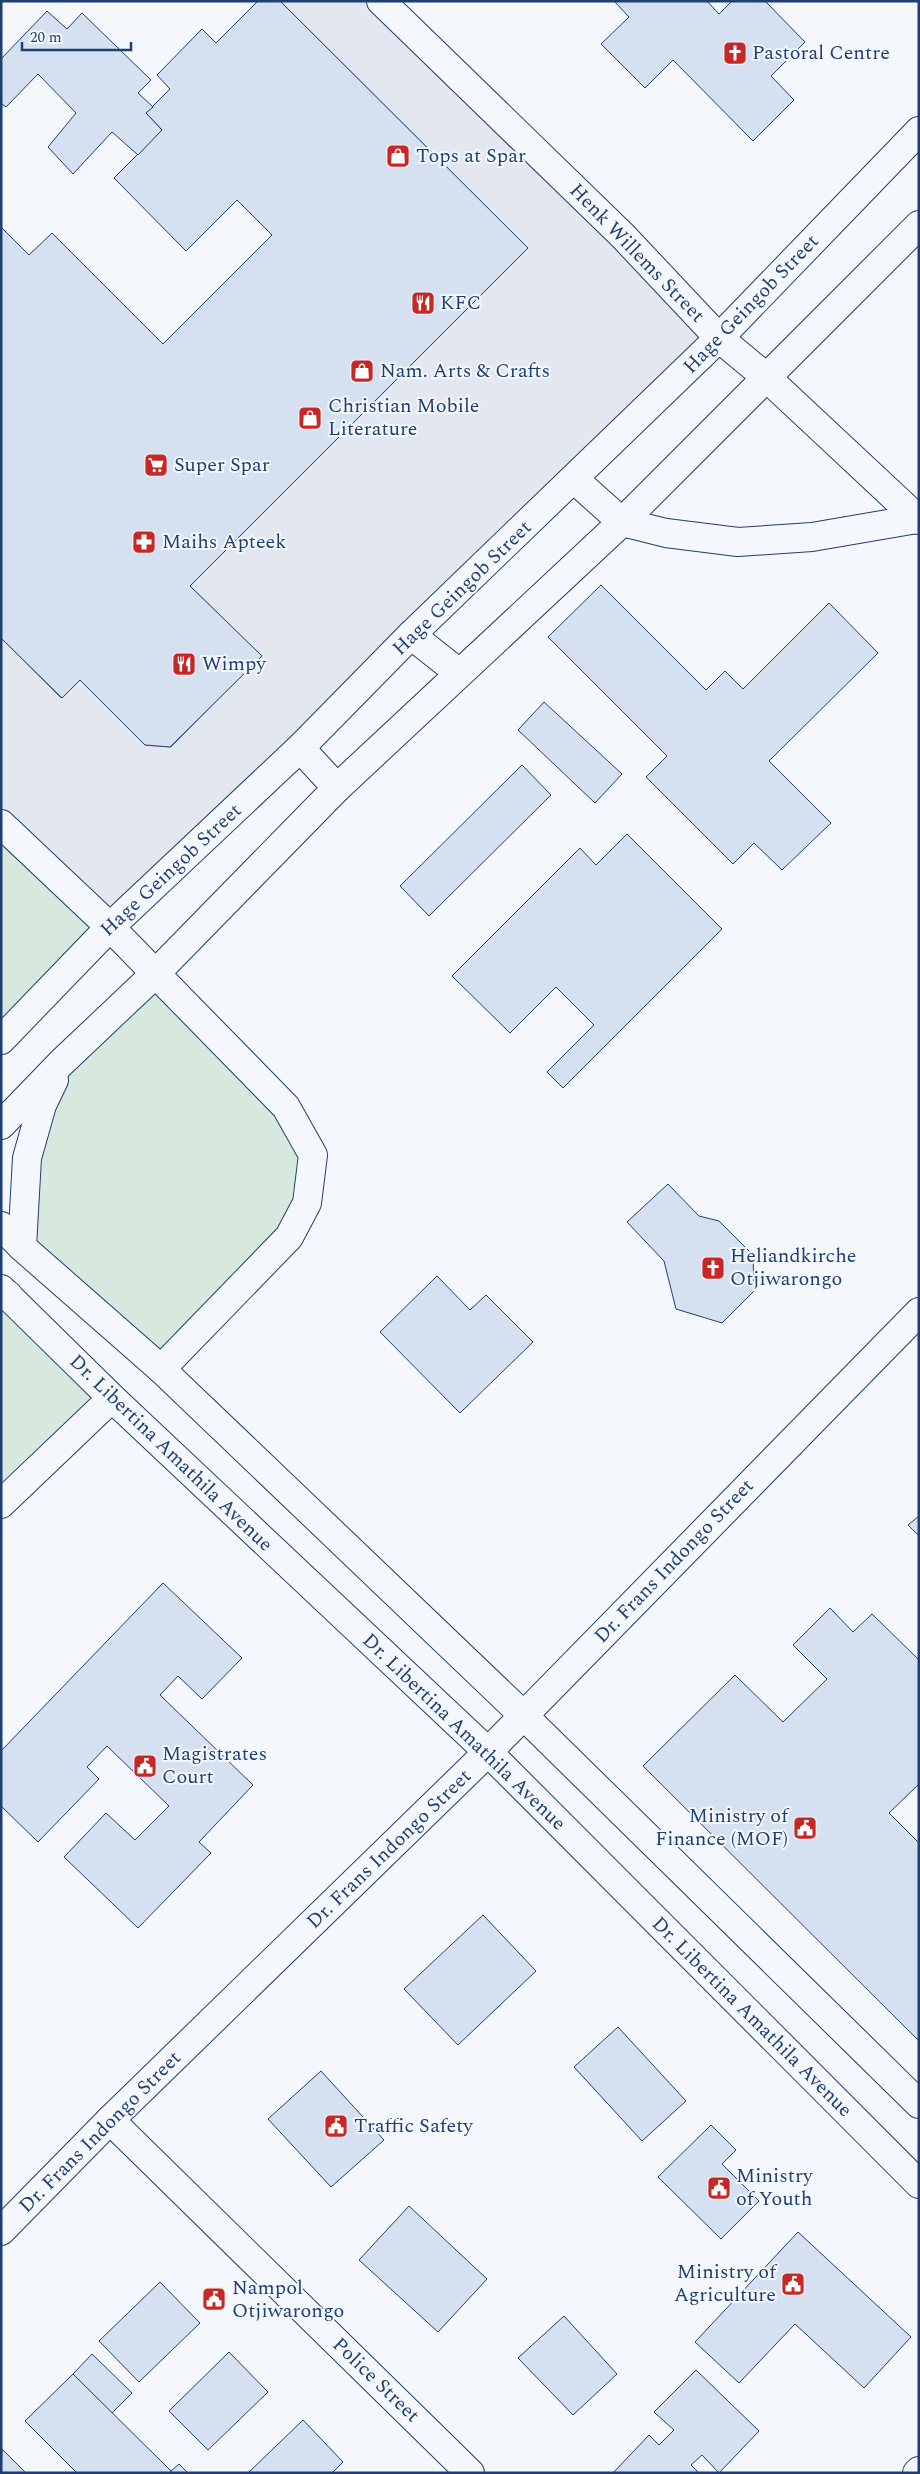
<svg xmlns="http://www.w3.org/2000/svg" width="920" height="2474" viewBox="0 0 920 2474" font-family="Spectral,serif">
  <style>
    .green { fill: #d7e8df; stroke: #687fa3 }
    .parking { fill: #e3e8f0; stroke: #687fa3 }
    .building { fill: #d5e0f0; stroke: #1d3f73 }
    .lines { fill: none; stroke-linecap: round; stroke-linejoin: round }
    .minor-casing { stroke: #1d3f73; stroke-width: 30 }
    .major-casing { stroke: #1d3f73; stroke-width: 30 }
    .highway-casing { stroke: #1d3f73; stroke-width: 30 }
    .minor { stroke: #f4f7fb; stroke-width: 28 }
    .major { stroke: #f4f7fb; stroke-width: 28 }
    .highway { stroke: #f4f7fb; stroke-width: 28 }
    .labels { text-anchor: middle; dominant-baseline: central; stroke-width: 4; stroke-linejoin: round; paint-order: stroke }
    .poi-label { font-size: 20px; fill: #1d3f73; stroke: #f4f7fb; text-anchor: start }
    .street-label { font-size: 20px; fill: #1d3f73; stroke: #f4f7fb }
  </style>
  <rect width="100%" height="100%" fill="#f4f7fb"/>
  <g class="green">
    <polygon points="1,825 110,927 1,1040"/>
    <polygon points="155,974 313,1155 307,1203 161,1369 22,1247 42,1105"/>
    <polygon points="1,1295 112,1398 1,1504"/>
  </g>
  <polygon class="parking" points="280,1 381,1 719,338 110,927 1,825 1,638 61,698 80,680 145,745 171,747 261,656 190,586 528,248"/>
  <g class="building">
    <polygon points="258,1 280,1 528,248 190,586 262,656 170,747 145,745 80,680 62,698 1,638 1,227 29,255 52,233 163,344 272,235 237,200 186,251 114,178 162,130 146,113 170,89 157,75 202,29 216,43"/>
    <polygon points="614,1 707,1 719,14 732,1 765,1 805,42 771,76 794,100 753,141 673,60 645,88 601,44 629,17"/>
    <polygon points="47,11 67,29 82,13 151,80 138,93 153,107 146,113 162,130 138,155 112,132 73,174 48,147 76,113 38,74 6,107 1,103 1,59"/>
    <polygon points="601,585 706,690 725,671 743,689 829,603 878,653 769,761 831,823 782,870 754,843 733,864 646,777 667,756 548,637"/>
    <polygon points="544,702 622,774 595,803 518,730"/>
    <polygon points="522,765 551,795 429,916 400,886"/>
    <polygon points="627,834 722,929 563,1088 547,1072 594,1025 556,987 510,1033 452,976 580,848 596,865"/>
    <polygon points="668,1184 699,1216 719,1221 753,1255 754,1291 722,1323 676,1309 664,1261 627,1222"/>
    <polygon points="437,1276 470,1310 486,1295 533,1342 460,1413 380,1332"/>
    <polygon points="919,1516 919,1536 908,1525"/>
    <polygon points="163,1583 242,1658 202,1699 178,1676 160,1695 253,1785 199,1842 211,1853 138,1928 64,1857 106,1813 135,1840 169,1806 107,1746 87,1767 99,1779 38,1842 1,1806 1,1751"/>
    <polygon points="830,1608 853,1632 872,1614 919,1660 919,1784 889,1813 919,1843 919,2041 643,1766 735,1675 783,1722 827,1679 793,1645"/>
    <polygon points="483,1915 536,1971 458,2045 404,1989"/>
    <polygon points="618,2027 686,2101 642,2141 574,2067"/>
    <polygon points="321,2071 384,2140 331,2187 268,2119"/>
    <polygon points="711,2125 736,2150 722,2164 759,2201 721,2239 658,2177"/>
    <polygon points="409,2206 487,2279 438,2332 359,2260"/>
    <polygon points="798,2232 911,2337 864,2388 795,2324 739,2383 695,2342"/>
    <polygon points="160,2282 200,2323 139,2382 99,2341"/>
    <polygon points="564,2316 617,2374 573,2415 518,2358"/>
    <polygon points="229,2352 268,2392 208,2450 169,2411"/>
    <polygon points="92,2354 132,2393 112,2413 73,2374"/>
    <polygon points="696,2370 759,2431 719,2473 702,2455 691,2465 699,2473 613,2473 649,2435 659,2445 674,2430 654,2412"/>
    <polygon points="73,2374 171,2471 170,2473 77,2473 25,2421"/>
    <polygon points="303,2420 343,2462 332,2473 248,2473"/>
    <polygon points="2,2449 26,2473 1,2473"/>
    <polygon points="179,2464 188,2473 170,2473 171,2471"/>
  </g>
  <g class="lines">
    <g class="minor-casing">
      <g id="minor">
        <polyline points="381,1 623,236 719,338 767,378 919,520"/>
        <polyline points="575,480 622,522 666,533 738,542 812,537 917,519"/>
        <polyline points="411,635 459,673"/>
        <polyline points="1,824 110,927 286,1107 313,1155 307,1203 289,1237 161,1369"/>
        <polyline points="1,1504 112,1398"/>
        <polyline points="110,2120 470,2473"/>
        <polyline points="1,2231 110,2120 488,1752 919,1312"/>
        <polyline points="917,2473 919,2471"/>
      </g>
    </g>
    <g class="major-casing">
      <g id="major">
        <polyline points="1,1226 22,1247 161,1369 523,1715 919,2104"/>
        <polyline points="1,1289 112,1398 488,1752 919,2184"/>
      </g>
    </g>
    <g class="highway-casing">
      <g id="highway">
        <polyline points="300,748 337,788"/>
        <polyline points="1,1040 110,927 300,748 411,635 719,338 919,131"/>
        <polyline points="1,1125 62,1062 155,974 337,788 622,522 919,225"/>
        <polyline points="22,1247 27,1158 42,1105 54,1080"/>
        <polyline points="1,1295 8,1295"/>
      </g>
    </g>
    <use href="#minor" class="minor"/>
    <use href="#major" class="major"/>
    <use href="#highway" class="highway"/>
  </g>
  <defs>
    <g id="church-square" transform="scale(1.25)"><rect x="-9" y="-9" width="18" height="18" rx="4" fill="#c62828" stroke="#f4f7fb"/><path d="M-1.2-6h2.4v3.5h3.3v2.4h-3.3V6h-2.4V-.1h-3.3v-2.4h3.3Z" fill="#fff"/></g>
    <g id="shop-square" transform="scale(1.25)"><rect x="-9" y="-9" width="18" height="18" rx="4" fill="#c62828" stroke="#f4f7fb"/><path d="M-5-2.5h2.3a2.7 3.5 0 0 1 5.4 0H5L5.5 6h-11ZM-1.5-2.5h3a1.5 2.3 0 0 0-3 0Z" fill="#fff"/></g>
    <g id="restaurant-square" transform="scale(1.25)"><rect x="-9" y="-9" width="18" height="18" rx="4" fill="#c62828" stroke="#f4f7fb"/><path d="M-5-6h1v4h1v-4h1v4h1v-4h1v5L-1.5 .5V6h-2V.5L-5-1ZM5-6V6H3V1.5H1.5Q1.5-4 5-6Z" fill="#fff"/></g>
    <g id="supermarket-square" transform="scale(1.25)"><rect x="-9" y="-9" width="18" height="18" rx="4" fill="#c62828" stroke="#f4f7fb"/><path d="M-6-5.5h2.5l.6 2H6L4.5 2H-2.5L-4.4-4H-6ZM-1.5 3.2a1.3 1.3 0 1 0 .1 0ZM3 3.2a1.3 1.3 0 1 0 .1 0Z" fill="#fff"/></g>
    <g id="pharmacy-square" transform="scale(1.25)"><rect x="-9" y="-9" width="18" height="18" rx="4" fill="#c62828" stroke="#f4f7fb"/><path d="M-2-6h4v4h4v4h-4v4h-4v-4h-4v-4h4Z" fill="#fff"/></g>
    <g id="civic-square" transform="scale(1.25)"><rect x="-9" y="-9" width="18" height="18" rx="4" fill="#c62828" stroke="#f4f7fb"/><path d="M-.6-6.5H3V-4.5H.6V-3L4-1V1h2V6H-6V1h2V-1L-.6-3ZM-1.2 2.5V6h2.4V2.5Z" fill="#fff"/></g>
  </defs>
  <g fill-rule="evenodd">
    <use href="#church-square" x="735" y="53"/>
    <use href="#shop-square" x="398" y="156"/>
    <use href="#restaurant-square" x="423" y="303"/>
    <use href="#shop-square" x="362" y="371"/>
    <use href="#shop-square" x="310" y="418"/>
    <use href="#supermarket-square" x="156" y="465"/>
    <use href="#pharmacy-square" x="144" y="542"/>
    <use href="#restaurant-square" x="184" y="664"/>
    <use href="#church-square" x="713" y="1268"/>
    <use href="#civic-square" x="145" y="1766"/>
    <use href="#civic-square" x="805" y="1828"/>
    <use href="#civic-square" x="336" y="2126"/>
    <use href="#civic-square" x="719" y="2188"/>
    <use href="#civic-square" x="793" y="2284"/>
    <use href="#civic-square" x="214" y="2299"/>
  </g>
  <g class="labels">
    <g class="poi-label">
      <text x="752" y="53">Pastoral Centre</text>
      <text x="416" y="156">Tops at Spar</text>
      <text x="440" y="303">KFC</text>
      <text x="380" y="371">Nam. Arts &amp; Crafts</text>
      <text x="328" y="406">Christian Mobile<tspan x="328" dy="23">Literature</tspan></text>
      <text x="174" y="465">Super Spar</text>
      <text x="162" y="542">Maihs Apteek</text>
      <text x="202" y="664">Wimpy</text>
      <text x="730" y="1256">Heliandkirche<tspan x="730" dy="23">Otjiwarongo</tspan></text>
      <text x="162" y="1754">Magistrates<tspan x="162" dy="23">Court</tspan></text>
      <text x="788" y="1816" text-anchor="end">Ministry of<tspan x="788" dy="23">Finance (MOF)</tspan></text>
      <text x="354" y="2126">Traffic Safety</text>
      <text x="736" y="2176">Ministry<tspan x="736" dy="23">of Youth</tspan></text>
      <text x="776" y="2272" text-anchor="end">Ministry of<tspan x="776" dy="23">Agriculture</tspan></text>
      <text x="232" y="2288">Nampol<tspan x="232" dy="23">Otjiwarongo</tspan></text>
    </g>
    <g class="street-label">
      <text transform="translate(637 253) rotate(46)">Henk Willems Street</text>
      <text transform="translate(751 304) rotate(-46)">Hage Geingob Street</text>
      <text transform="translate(462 588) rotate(-44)">Hage Geingob Street</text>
      <text transform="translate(171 870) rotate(-43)">Hage Geingob Street</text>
      <text transform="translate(171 1453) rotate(44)">Dr. Libertina Amathila Avenue</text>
      <text transform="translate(674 1561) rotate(-46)">Dr. Frans Indongo Street</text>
      <text transform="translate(464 1732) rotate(44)">Dr. Libertina Amathila Avenue</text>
      <text transform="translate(389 1849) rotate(-44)">Dr. Frans Indongo Street</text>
      <text transform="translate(752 2017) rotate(45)">Dr. Libertina Amathila Avenue</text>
      <text transform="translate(100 2132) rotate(-45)">Dr. Frans Indongo Street</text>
      <text transform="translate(376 2380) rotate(44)">Police Street</text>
    </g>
  </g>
  <rect width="920" height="2474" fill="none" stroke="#1d3f73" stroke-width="5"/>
  <path d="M22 42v8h109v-8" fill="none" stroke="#1d3f73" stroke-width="2.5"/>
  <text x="30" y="42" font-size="15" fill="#1d3f73" stroke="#f4f7fb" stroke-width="4" paint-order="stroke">20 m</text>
</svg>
